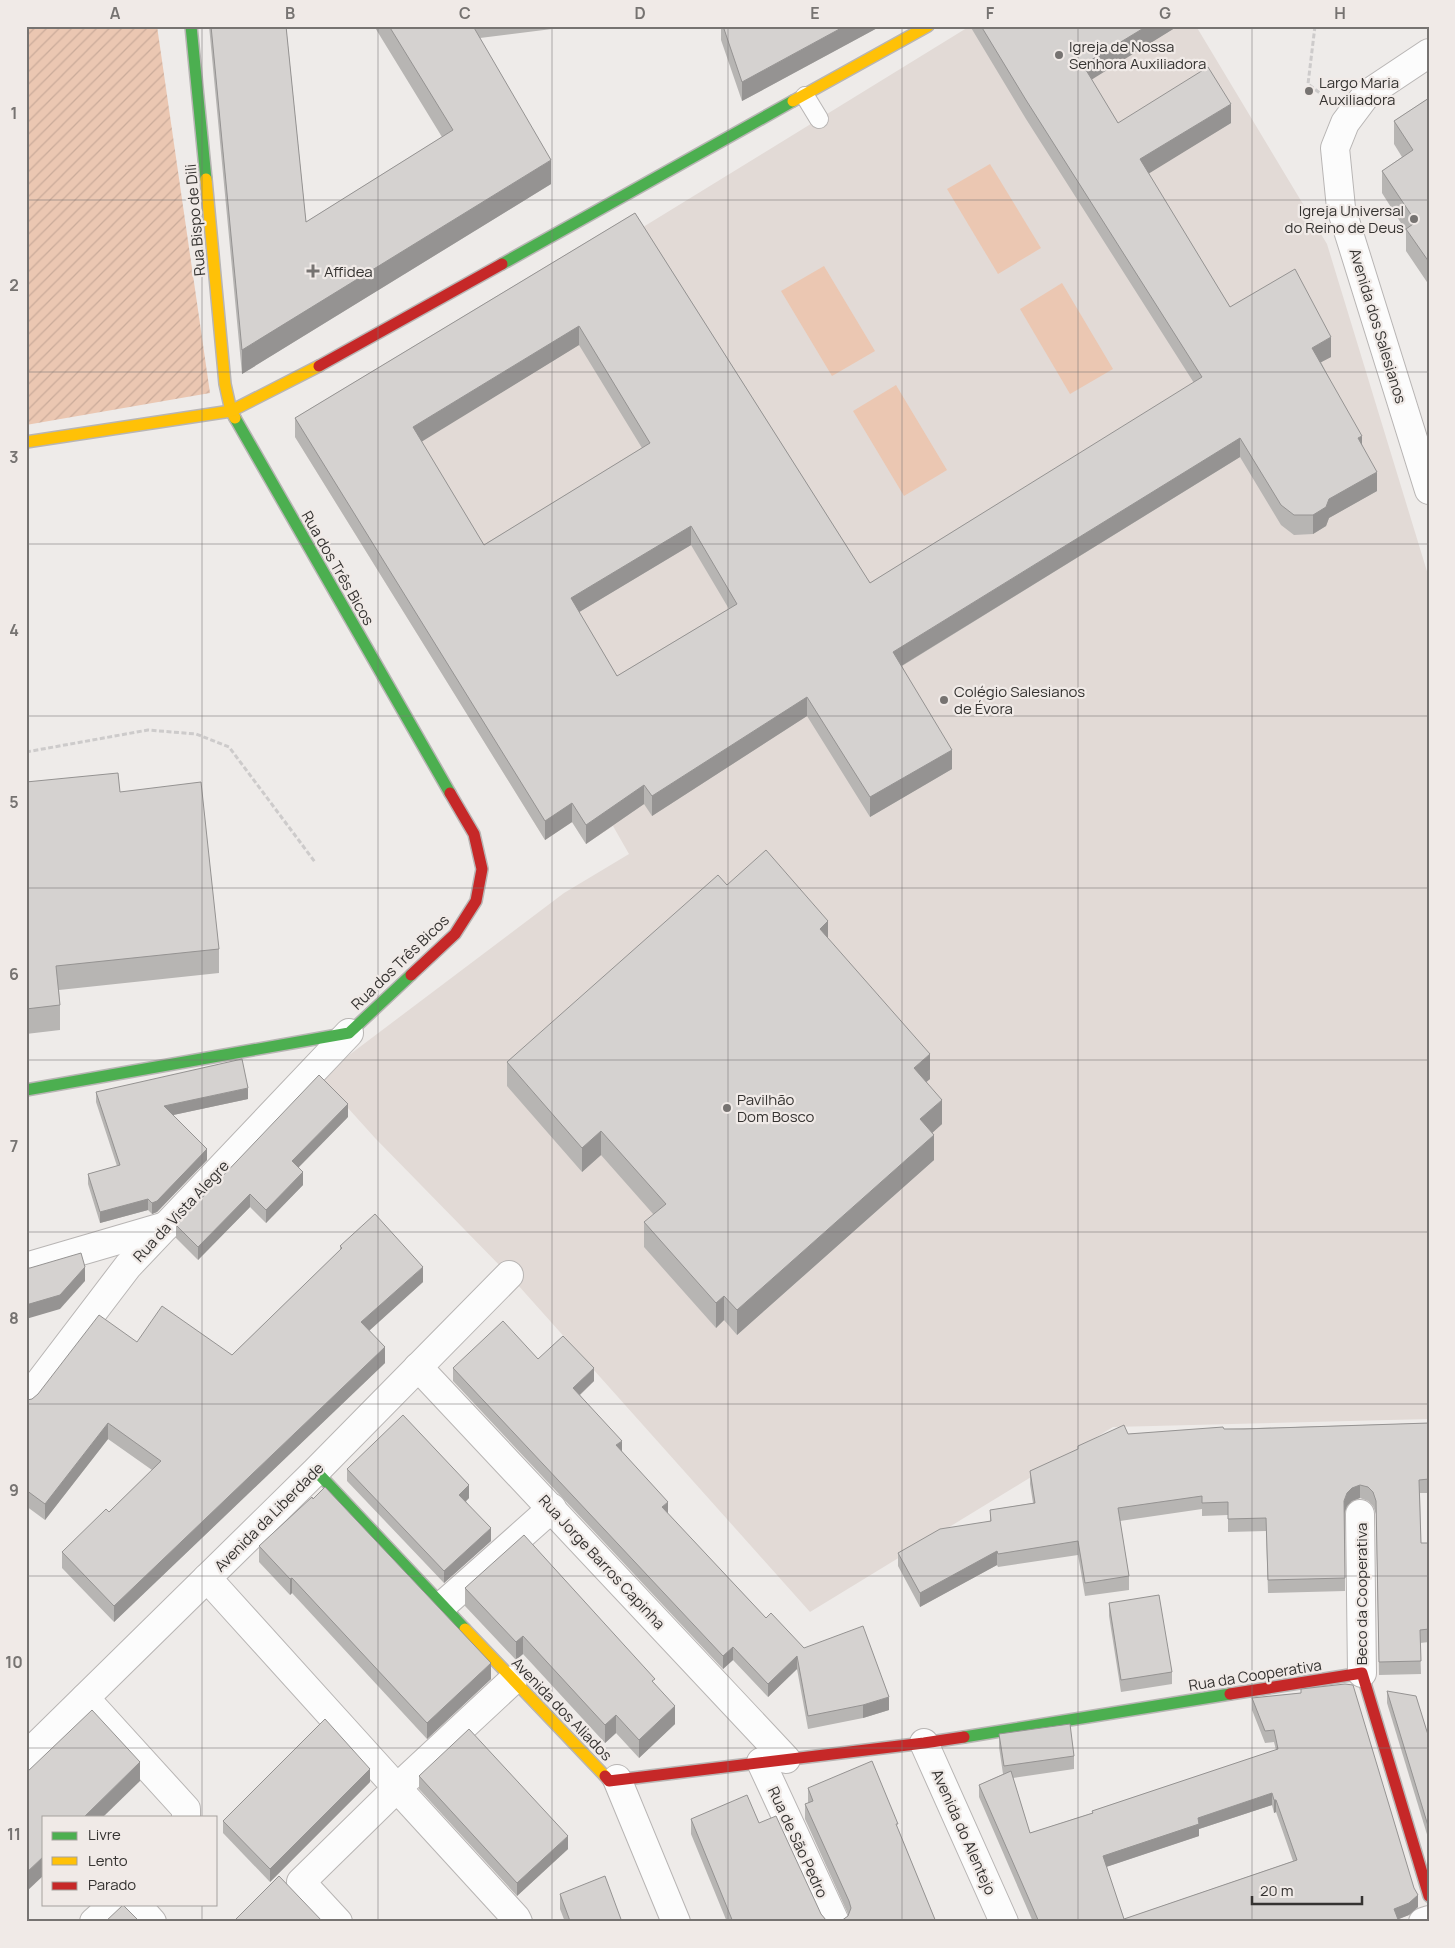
<svg xmlns="http://www.w3.org/2000/svg" width="1455" height="1948" viewBox="0 0 1455 1948" font-family="Manrope,sans-serif">
  <style>
    .built { fill: #e2dad6 }
    .garden { fill: url(#garden-furrows) }
    .pitch { fill: #ebc7b2 }
    .lines { fill: none; stroke-linecap: round; stroke-linejoin: round }
    .lane-casing { stroke: #b8b5b4; stroke-width: 20 }
    .street-casing { stroke: #b8b5b4; stroke-width: 30 }
    .fast-casing { stroke: #b8b5b4; stroke-width: 14 }
    .slow-casing { stroke: #b8b5b4; stroke-width: 14 }
    .jam-casing { stroke: #b8b5b4; stroke-width: 14 }
    .path { stroke: #cdcbcb; stroke-width: 3; stroke-dasharray: 5 2.5; stroke-linecap: butt }
    .lane { stroke: #fcfcfc; stroke-width: 18 }
    .street { stroke: #fcfcfc; stroke-width: 28 }
    .fast { stroke: #4caf50; stroke-width: 11 }
    .slow { stroke: #ffc107; stroke-width: 11 }
    .jam { stroke: #c62828; stroke-width: 11 }
    .wall { fill: #b7b5b3; fill-rule: evenodd }
    .shaded-wall { fill: #959392 }
    .building { fill: #d5d2d0; stroke: #959392; fill-rule: evenodd }
    .grid { fill: none; stroke: #767371; stroke-width: 1; stroke-opacity: 0.55 }
    .poi-dot { fill: #767371; stroke: #f0eae7; stroke-width: 2 }
    .labels { text-anchor: middle; dominant-baseline: central; stroke-width: 4.5; stroke-linejoin: round; paint-order: stroke }
    .poi-label { font-size: 15px; fill: #353331; stroke: #f0eae7; text-anchor: start }
    .street-label { font-size: 15px; fill: #353331; stroke: #f0eae7 }
    .neatline { fill: none; stroke: #767371; stroke-width: 2 }
    .grid-label { font-size: 16px; text-anchor: middle; font-weight: bold; fill: #767371 }
  </style>
  <defs>
    <pattern id="garden-furrows" width="10" height="10" patternUnits="userSpaceOnUse" patternTransform="scale(1.25)"><rect width="10" height="10" fill="#ebc7b2"/><path d="M-1 1l2-2M0 10L10 0M9 11l2-2" fill="none" stroke="#caab9a"/></pattern>
  </defs>
  <rect width="100%" height="100%" fill="#eeebe9"/>
  <polygon class="built" points="970,26 1196,26 1327,244 1429,578 1429,1419 1113,1427 810,1612 509,1275 375,1138 320,1077 564,893 629,854 613,826 586,844 572,822 545,840 295,437 635,232"/>
  <polygon class="garden" points="26,26 157,26 210,393 26,425"/>
  <g class="pitch">
    <polygon points="990,164 1041,248 998,274 947,189"/>
    <polygon points="824,266 875,351 832,376 781,291"/>
    <polygon points="1062,283 1113,369 1070,394 1020,309"/>
    <polygon points="896,385 947,470 904,496 853,411"/>
  </g>
  <g class="lines">
    <g class="lane-casing">
      <polyline id="lane" points="805,96 819,119"/>
    </g>
    <g class="street-casing">
      <g id="street">
        <polyline points="1429,53 1366,95 1345,123 1335,148 1341,208 1429,490"/>
        <polyline points="26,1267 166,1226"/>
        <polyline points="418,1367 786,1759"/>
        <polyline points="26,1400 128,1266 349,1033"/>
        <polyline points="1360,1514 1362,1673"/>
        <polyline points="207,1578 397,1788 513,1680"/>
        <polyline points="443,1605 552,1508"/>
        <polyline points="85,1698 186,1809 186,1817"/>
        <polyline points="924,1743 1004,1922"/>
        <polyline points="26,1756 316,1471 509,1275"/>
        <polyline points="761,1762 835,1922"/>
        <polyline points="617,1779 676,1922"/>
        <polyline points="136,1904 152,1922"/>
        <polyline points="94,1922 114,1904"/>
        <polyline points="338,1922 301,1882 397,1788 516,1918 518,1922"/>
        <polyline points="1423,1922 1429,1920"/>
      </g>
    </g>
    <g class="fast-casing">
      <g id="fast">
        <polyline points="191,26 206,179"/>
        <polyline points="502,264 793,101"/>
        <polyline points="235,418 450,793"/>
        <polyline points="26,1090 349,1033 411,975"/>
        <polyline points="316,1471 465,1629"/>
        <polyline points="964,1737 1230,1694"/>
      </g>
    </g>
    <g class="slow-casing">
      <g id="slow">
        <polyline points="793,101 928,26"/>
        <polyline points="206,179 225,384 231,411 235,418"/>
        <polyline points="26,442 231,411 319,366"/>
        <polyline points="465,1629 605,1776"/>
      </g>
    </g>
    <g class="jam-casing">
      <g id="jam">
        <polyline points="319,366 502,264"/>
        <polyline points="411,975 455,934 476,901 482,869 474,834 450,793"/>
        <polyline points="1230,1694 1362,1673 1429,1896"/>
        <polyline points="605,1776 609,1781 924,1743 964,1737"/>
      </g>
    </g>
    <g class="path">
      <polyline points="1315,26 1308,84 1325,97"/>
      <polyline points="26,752 148,730 196,734 229,747 315,862"/>
    </g>
    <use href="#lane" class="lane"/>
    <use href="#street" class="street"/>
    <use href="#fast" class="fast"/>
    <use href="#slow" class="slow"/>
    <use href="#jam" class="jam"/>
  </g>
  <g class="wall">
    <polygon points="209,26 286,26 306,222 442,137 374,26 576,26 480,38 551,184 242,374"/>
    <polygon points="721,26 881,26 742,101 721,40"/>
    <path d="M970 26H1178L1091 79 1118 123H1231L1148 173 1230 307 1331 357 1321 362 1362 444 1377 491 1329 518 1326 526 1313 534 1294 535 1281 525 1240 457 902 666 952 769 870 817 807 716 652 816 644 804 586 844 572 822 545 840 295 437V418L635 213 870 583 1194 383 1026 119ZM579 345 642 448 484 545 421 441ZM691 545 729 609 617 676 579 612Z"/>
    <polygon points="1429,98 1429,285 1406,251 1406,231 1382,193 1382,171 1402,157 1394,144 1394,121"/>
    <polygon points="26,782 120,792 219,949 219,973 59,990 60,1005 60,1030 26,1034"/>
    <polygon points="727,885 828,938 930,1079 926,1082 942,1124 932,1133 934,1160 737,1335 724,1320 716,1328 644,1247 644,1222 654,1215 601,1155 582,1172 507,1086 507,1062"/>
    <polygon points="96,1092 248,1099 173,1115 207,1160 157,1212 152,1214 148,1210 100,1223 88,1184 88,1174 117,1166 96,1102"/>
    <polygon points="348,1117 298,1168 303,1185 266,1223 250,1207 198,1260 176,1238 176,1225"/>
    <polygon points="340,1246 423,1282 369,1331 385,1363 114,1622 62,1568 62,1552 109,1512 152,1470 108,1439 45,1520 26,1506 26,1401 32,1399 137,1342 232,1355 340,1250"/>
    <polygon points="538,1359 594,1381 580,1395 668,1514 766,1618 804,1648 889,1710 863,1718 808,1729 797,1669 768,1697 733,1660 723,1669 453,1381 453,1368"/>
    <polygon points="1429,1423 1429,1493 1420,1493 1421,1543 1429,1543 1429,1642 1420,1643 1421,1674 1379,1675 1376,1514 1373,1506 1368,1501 1360,1498 1352,1501 1347,1506 1345,1513 1345,1591 1268,1593 1266,1531 1228,1532 1228,1515 1202,1516 1202,1509 1120,1521 1129,1576 1129,1590 1085,1596 1078,1555 998,1567 997,1565 920,1607 898,1566 898,1553 990,1521 990,1510 1033,1503 1030,1484 1030,1471 1078,1450 1078,1446 1128,1434 1224,1429"/>
    <polygon points="347,1469 469,1498 466,1501 491,1541 444,1583 347,1481"/>
    <polygon points="259,1546 491,1679 427,1739 292,1593 290,1595 259,1562"/>
    <polygon points="465,1588 655,1684 675,1724 639,1758 616,1733 605,1743 523,1654 516,1660 465,1606"/>
    <polygon points="1109,1603 1172,1672 1172,1684 1121,1692 1109,1616"/>
    <path d="M1301 1689 1418 1907 1409 1915 1398 1919 1399 1922H1033L979 1797V1785L1003 1774 999 1747V1734L1074 1756V1769L1013 1778 1030 1833 1092 1813V1811L1276 1750 1274 1742 1265 1743 1252 1710V1698L1301 1693ZM1272 1805 1274 1813 1276 1812 1293 1861 1124 1919 1106 1867 1199 1836V1829Z"/>
    <polygon points="1387,1691 1429,1738 1429,1841 1387,1703"/>
    <polygon points="419,1776 568,1849 517,1896 419,1789"/>
    <polygon points="370,1782 270,1882 223,1833 223,1821"/>
    <polygon points="808,1788 898,1830 936,1922 841,1921 848,1916 848,1914 805,1819 805,1804 808,1803"/>
    <polygon points="691,1819 759,1823 821,1914 826,1920 832,1922 727,1922 691,1834"/>
    <polygon points="560,1894 622,1922 565,1922 560,1909"/>
  </g>
  <g class="shaded-wall">
    <polygon points="845,26 881,26 742,101 742,82"/>
    <polygon points="1147,26 1178,26 1083,85 1083,65"/>
    <polygon points="1231,104 1231,123 1140,179 1140,159"/>
    <polygon points="551,160 551,184 242,374 242,350"/>
    <polygon points="579,326 579,345 413,447 413,427"/>
    <polygon points="1331,337 1331,357 1312,367 1312,348"/>
    <polygon points="1362,436 1362,455 1358,438"/>
    <polygon points="1240,438 1240,457 893,671 893,652"/>
    <polygon points="1377,472 1377,491 1329,518 1326,526 1313,534 1313,515 1329,499"/>
    <polygon points="691,526 691,545 571,617 571,598"/>
    <polygon points="807,697 807,716 652,816 652,796"/>
    <polygon points="952,750 952,769 870,817 870,797"/>
    <polygon points="644,785 644,804 586,844 586,825"/>
    <polygon points="572,803 572,822 545,840 545,821"/>
    <polygon points="828,921 828,946 820,929"/>
    <polygon points="930,1054 930,1079 914,1092 914,1068"/>
    <polygon points="248,1088 248,1099 164,1117 164,1106"/>
    <polygon points="942,1100 942,1124 920,1144 920,1119"/>
    <polygon points="348,1104 348,1117 292,1174 292,1161"/>
    <polygon points="601,1131 601,1155 582,1172 582,1148"/>
    <polygon points="934,1135 934,1160 737,1335 737,1310"/>
    <polygon points="207,1149 207,1160 157,1212 152,1214 152,1203"/>
    <polygon points="303,1172 303,1185 266,1223 266,1210"/>
    <polygon points="250,1194 250,1207 198,1260 198,1247"/>
    <polygon points="148,1199 148,1210 100,1223 100,1212"/>
    <polygon points="85,1267 85,1281 60,1309 26,1319 26,1305"/>
    <polygon points="423,1267 423,1282 361,1338 361,1322"/>
    <polygon points="724,1296 724,1320 716,1328 716,1303"/>
    <polygon points="385,1347 385,1363 114,1622 114,1606"/>
    <polygon points="594,1368 594,1381 573,1401 573,1388"/>
    <polygon points="108,1423 108,1439 45,1520 45,1504"/>
    <polygon points="622,1441 622,1454 616,1445"/>
    <polygon points="469,1485 469,1498 459,1508 459,1495"/>
    <polygon points="1360,1485 1360,1498 1352,1501 1347,1506 1344,1514 1344,1501 1347,1493 1352,1488"/>
    <polygon points="668,1502 668,1515 662,1507"/>
    <polygon points="491,1528 491,1541 444,1583 444,1571"/>
    <polygon points="997,1551 997,1565 920,1607 920,1593"/>
    <polygon points="292,1578 292,1593 290,1595 290,1579"/>
    <polygon points="523,1636 523,1654 516,1660 516,1642"/>
    <polygon points="733,1647 733,1660 723,1669 723,1656"/>
    <polygon points="797,1656 797,1669 768,1697 768,1684"/>
    <polygon points="491,1663 491,1679 427,1739 427,1723"/>
    <polygon points="889,1697 889,1710 863,1718 863,1705"/>
    <polygon points="675,1706 675,1724 639,1758 639,1740"/>
    <polygon points="616,1715 616,1733 605,1743 605,1725"/>
    <polygon points="140,1762 140,1781 103,1817 84,1817"/>
    <polygon points="370,1769 370,1782 270,1882 270,1869"/>
    <polygon points="1272,1793 1272,1805 1199,1829 1199,1836 1103,1868 1103,1856 1198,1818"/>
    <polygon points="1274,1800 1276,1800 1276,1812 1274,1813"/>
    <polygon points="568,1836 568,1849 517,1896 517,1883"/>
    <polygon points="44,1856 44,1875 26,1892 26,1873"/>
    <polygon points="1418,1895 1418,1907 1409,1915 1394,1921 1394,1909"/>
  </g>
  <g class="building">
    <polygon points="211,26 286,26 306,222 453,130 389,26 473,26 551,160 242,350"/>
    <polygon points="723,26 845,26 742,82"/>
    <path d="M981 26H1147L1083 65 1118 123 1208 67 1231 104 1140 159 1230 307 1295 269 1331 337 1312 348 1362 436 1358 438 1377 472 1329 499 1326 507 1313 515H1294L1281 505 1240 438 893 652 952 750 870 797 807 697 652 796 644 785 586 825 572 803 545 821 295 418 635 213 870 583 1202 377 1026 100ZM579 326 650 443 484 545 413 427ZM691 526 737 604 617 676 571 598Z"/>
    <polygon points="1429,98 1429,262 1406,229 1416,222 1382,171 1413,150 1394,121"/>
    <polygon points="118,773 120,792 201,782 219,949 56,966 60,1005 26,1009 26,782"/>
    <polygon points="766,850 828,921 820,929 930,1054 914,1068 942,1100 920,1119 934,1135 737,1310 724,1296 716,1303 644,1222 666,1204 601,1131 582,1148 507,1062 718,875 727,885"/>
    <polygon points="242,1059 248,1088 164,1106 207,1149 157,1201 152,1203 148,1199 100,1212 88,1174 120,1165 96,1092"/>
    <polygon points="319,1075 348,1104 292,1161 303,1172 266,1210 250,1194 198,1247 176,1225"/>
    <polygon points="375,1214 423,1267 361,1322 385,1347 114,1606 62,1552 106,1509 109,1512 161,1461 108,1423 45,1504 26,1490 26,1401 27,1400 32,1399 38,1394 99,1315 137,1342 162,1306 232,1355 342,1248 340,1246"/>
    <polygon points="81,1253 85,1267 60,1295 26,1305 26,1268 30,1268"/>
    <polygon points="503,1321 538,1359 563,1336 594,1368 573,1388 622,1441 616,1445 668,1502 662,1507 766,1618 771,1613 804,1648 863,1626 889,1697 863,1705 808,1716 797,1656 768,1684 733,1647 723,1656 453,1368"/>
    <polygon points="403,1415 469,1485 459,1495 491,1528 444,1571 347,1469"/>
    <polygon points="1429,1423 1429,1479 1419,1480 1421,1543 1429,1543 1429,1629 1420,1630 1421,1661 1379,1662 1376,1501 1373,1492 1368,1487 1360,1485 1352,1488 1347,1493 1344,1501 1345,1578 1268,1580 1266,1518 1228,1519 1228,1502 1202,1503 1202,1496 1118,1508 1129,1576 1085,1583 1078,1541 998,1554 997,1551 920,1593 898,1553 940,1529 991,1521 990,1510 1035,1503 1030,1471 1078,1449 1078,1446 1124,1425 1128,1434 1223,1427 1224,1429 1244,1429"/>
    <polygon points="325,1487 491,1663 427,1723 292,1578 290,1579 259,1546 312,1497 313,1499"/>
    <polygon points="524,1535 655,1679 652,1681 675,1706 639,1740 616,1715 605,1725 523,1636 516,1642 465,1588"/>
    <polygon points="1159,1595 1172,1672 1121,1680 1109,1603"/>
    <path d="M1345 1684 1353 1685 1414 1888 1418 1895 1409 1903 1394 1909 1399 1922H1039L979 1785 1011 1771 1030 1833 1093 1813 1092 1811 1278 1749 1274 1730 1265 1731 1252 1698 1301 1693V1689ZM1272 1793 1274 1800H1276L1297 1860 1124 1919 1103 1856 1199 1824 1198 1818Z"/>
    <polygon points="1387,1691 1416,1696 1429,1738 1429,1829"/>
    <polygon points="92,1710 140,1762 84,1817 44,1817 44,1856 26,1873 26,1773"/>
    <polygon points="325,1719 370,1769 270,1869 223,1821"/>
    <polygon points="1070,1724 1074,1756 1004,1766 999,1734"/>
    <polygon points="469,1729 568,1836 517,1883 419,1776"/>
    <polygon points="872,1761 898,1824 896,1824 936,1922 838,1922 841,1921 848,1916 851,1908 849,1901 805,1804 813,1801 808,1788"/>
    <polygon points="747,1795 759,1823 776,1816 821,1914 826,1920 832,1922 733,1922 691,1819"/>
    <polygon points="279,1876 323,1922 233,1922"/>
    <polygon points="605,1876 622,1922 567,1922 570,1921 560,1894"/>
    <polygon points="123,1905 140,1922 105,1922"/>
  </g>
  <path class="grid" d="M202 26V1817M378 26V1922M552 26V1922M728 26V1922M902 26V1922M1078 26V1922M1252 26V1922M26 200H1429M26 372H1429M26 544H1429M26 716H1429M26 888H1429M26 1060H1429M26 1232H1429M26 1404H1429M26 1576H1429M26 1748H1429M202 1904V1922"/>
  <g class="poi-dot">
    <circle cx="1059" cy="55" r="5"/>
    <circle cx="1309" cy="91" r="5"/>
    <circle cx="1414" cy="219" r="5"/>
    <path d="M310.5 263.5h5v5h5v5h-5v5h-5v-5h-5v-5h5z"/>
    <circle cx="944" cy="700" r="5"/>
    <circle cx="727" cy="1108" r="5"/>
  </g>
  <g class="labels">
    <g class="poi-label">
      <text x="1069" y="46">Igreja de Nossa<tspan x="1069" dy="17">Senhora Auxiliadora</tspan></text>
      <text x="1319" y="82">Largo Maria<tspan x="1319" dy="17">Auxiliadora</tspan></text>
      <text x="1404" y="210" text-anchor="end">Igreja Universal<tspan x="1404" dy="17">do Reino de Deus</tspan></text>
      <text x="324" y="271">Affidea</text>
      <text x="954" y="691">Colégio Salesianos<tspan x="954" dy="17">de Évora</tspan></text>
      <text x="737" y="1099">Pavilhão<tspan x="737" dy="17">Dom Bosco</tspan></text>
    </g>
    <g class="street-label">
      <text transform="translate(195 220) rotate(-95)">Rua Bispo de Dili</text>
      <text transform="translate(1378 326) rotate(73)">Avenida dos Salesianos</text>
      <text transform="translate(338 568) rotate(60)">Rua dos Três Bicos</text>
      <text transform="translate(400 962) rotate(-44)">Rua dos Três Bicos</text>
      <text transform="translate(181 1211) rotate(-47)">Rua da Vista Alegre</text>
      <text transform="translate(269 1517) rotate(-45)">Avenida da Liberdade</text>
      <text transform="translate(602 1562) rotate(47)">Rua Jorge Barros Capinha</text>
      <text transform="translate(1361 1594) rotate(-90)">Beco da Cooperativa</text>
      <text transform="translate(1255 1675) rotate(-9)">Rua da Cooperativa</text>
      <text transform="translate(562 1709) rotate(46)">Avenida dos Aliados</text>
      <text transform="translate(964 1832) rotate(66)">Avenida do Alentejo</text>
      <text transform="translate(798 1842) rotate(65)">Rua de São Pedro</text>
    </g>
  </g>
  <rect width="1455" height="1948" fill="none" stroke="#f0eae7" stroke-width="55"/>
  <rect x="42" y="1816" width="175" height="90" fill="#f0eae7" stroke="#a5a19e"/>
  <rect x="52" y="1832" width="25" height="8" fill="#4caf50" stroke="#a5a19e"/>
  <text x="88" y="1840" font-size="15" fill="#353331">Livre</text>
  <rect x="52" y="1857" width="25" height="8" fill="#ffc107" stroke="#a5a19e"/>
  <text x="88" y="1866" font-size="15" fill="#353331">Lento</text>
  <rect x="52" y="1882" width="25" height="8" fill="#c62828" stroke="#a5a19e"/>
  <text x="88" y="1890" font-size="15" fill="#353331">Parado</text>
  <path d="M1252 1896v8h110v-8" fill="none" stroke="#353331" stroke-width="2.5"/>
  <text x="1260" y="1896" font-size="15" fill="#353331" stroke="#f0eae7" stroke-width="4" paint-order="stroke">20 m</text>
  <rect x="28" y="28" width="1400" height="1892" class="neatline"/>
  <g class="grid-label">
    <text x="115" y="19">A</text>
    <text x="290" y="19">B</text>
    <text x="465" y="19">C</text>
    <text x="640" y="19">D</text>
    <text x="815" y="19">E</text>
    <text x="990" y="19">F</text>
    <text x="1165" y="19">G</text>
    <text x="1340" y="19">H</text>
    <text x="14" y="119">1</text>
    <text x="14" y="291">2</text>
    <text x="14" y="463">3</text>
    <text x="14" y="636">4</text>
    <text x="14" y="808">5</text>
    <text x="14" y="980">6</text>
    <text x="14" y="1152">7</text>
    <text x="14" y="1324">8</text>
    <text x="14" y="1496">9</text>
    <text x="14" y="1668">10</text>
    <text x="14" y="1840">11</text>
  </g>
</svg>
